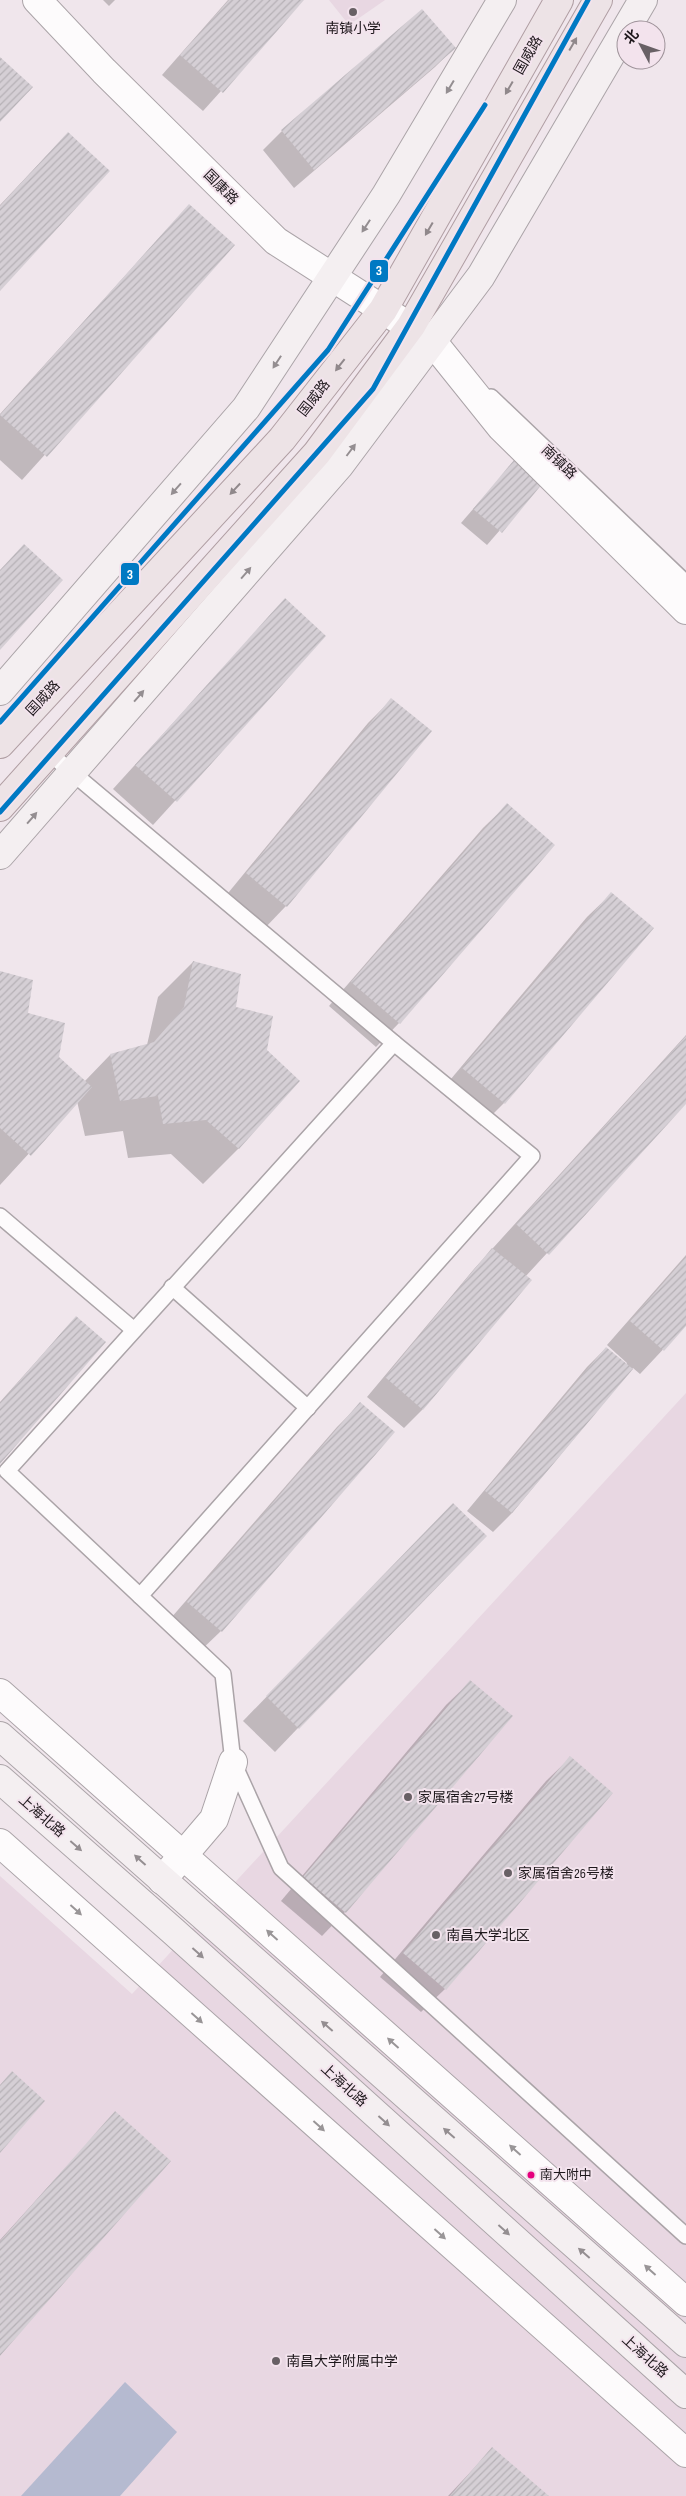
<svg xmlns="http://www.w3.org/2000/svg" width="686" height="2496" viewBox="0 0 686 2496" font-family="'Sofia Sans Condensed','Noto Sans SC',sans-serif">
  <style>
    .built { fill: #e8d7e2 }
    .water { fill: #b5bad0 }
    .shadow { fill: #0003 }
    .building { fill: url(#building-hatch) }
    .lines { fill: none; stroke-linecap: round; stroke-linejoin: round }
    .service-casing { stroke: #aba4a8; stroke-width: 18 }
    .minor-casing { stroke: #aba4a8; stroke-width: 30 }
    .tertiary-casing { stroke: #aba4a8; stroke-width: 30 }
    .secondary-casing { stroke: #aba4a8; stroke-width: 30 }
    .primary-casing { stroke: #b09ea3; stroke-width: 30 }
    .service { stroke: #fdfbfc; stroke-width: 15 }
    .minor { stroke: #fdfbfc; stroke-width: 28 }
    .tertiary { stroke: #fdfbfc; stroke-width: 28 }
    .secondary { stroke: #f4eff1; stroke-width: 28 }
    .primary { stroke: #ede3e6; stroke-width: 28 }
    .metro-1-casing { stroke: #f3e3ed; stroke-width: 9 }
    .metro-1 { stroke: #0079c3; stroke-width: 5 }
    .oneway { fill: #90888b }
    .oneway2 { fill: #948e91 }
    .oneway3 { fill: #999597 }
    .poi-dot { fill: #686065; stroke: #f3e3ed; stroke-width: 2 }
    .bus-dot { fill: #e5007d; stroke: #f3e3ed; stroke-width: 2 }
    .labels { text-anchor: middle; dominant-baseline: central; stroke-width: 4; stroke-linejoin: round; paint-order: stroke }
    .bus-label { font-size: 13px; fill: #1e181c; stroke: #f3e3ed; text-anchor: start }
    .poi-label { font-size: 14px; fill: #1e181c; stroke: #f3e3ed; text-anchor: start }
    .street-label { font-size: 14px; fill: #1e181c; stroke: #f3e3ed }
    .line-badge { stroke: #f3e3ed; stroke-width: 2 }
    .badge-label { font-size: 14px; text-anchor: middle; font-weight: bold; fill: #fff }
  </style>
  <defs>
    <pattern id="building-hatch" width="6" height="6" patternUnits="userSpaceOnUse" patternTransform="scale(1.25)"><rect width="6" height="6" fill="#d5cfd5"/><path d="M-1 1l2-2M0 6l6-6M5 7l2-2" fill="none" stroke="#b6b1b6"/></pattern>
  </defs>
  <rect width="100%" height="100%" fill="#f0e6ec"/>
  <g class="built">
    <polygon points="329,0 385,0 349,25"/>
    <polygon points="686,1393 686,2496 0,2496 0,1876 132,1994"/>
  </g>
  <polygon class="water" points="125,2382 177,2432 120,2496 21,2496"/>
  <g class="shadow">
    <polygon points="103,0 115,0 109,6"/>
    <polygon points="228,0 303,0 203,111 162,75"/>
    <polygon points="422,11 454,48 435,67 294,188 263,150 282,131"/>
    <polygon points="68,133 0,289 0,205"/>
    <polygon points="189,205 234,245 22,480 0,460 0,414"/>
    <polygon points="519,456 545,478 487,545 461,523"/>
    <polygon points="285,600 325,636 153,825 113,789"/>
    <polygon points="391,700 286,906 263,930 224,898 368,723"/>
    <polygon points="507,805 399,1023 376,1047 329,1006 483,828"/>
    <polygon points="611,894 504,1103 481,1126 440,1092 587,917"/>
    <polygon points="193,962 234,1008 265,1051 298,1081 238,1149 203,1184 171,1154 128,1158 123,1131 85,1136 77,1101 0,1185 0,972 57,1057 84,1082 110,1055 147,1045 158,997"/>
    <polygon points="686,1035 686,1102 525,1277 423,1409 404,1428 367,1397 474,1269"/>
    <polygon points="686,1255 686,1325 640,1374 633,1368 512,1513 493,1532 467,1511 587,1367 606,1348 626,1365 627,1363 607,1345"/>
    <polygon points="76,1317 0,1462 0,1402"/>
    <polygon points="360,1404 221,1631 197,1654 164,1626 337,1427"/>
    <polygon points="430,1528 298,1728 275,1752 243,1721"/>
    <polygon points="470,1682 511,1717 345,1912 322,1936 281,1901 446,1705"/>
    <polygon points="570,1758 445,1989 421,2012 380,1977 546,1781"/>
    <polygon points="115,2113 0,2354 0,2240"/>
    <polygon points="492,2449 548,2496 448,2496"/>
  </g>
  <g class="building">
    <polygon points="229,0 304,0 223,93 180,55"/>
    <polygon points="422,9 456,48 314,170 281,130"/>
    <polygon points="0,57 33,87 0,122"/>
    <polygon points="68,132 110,171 0,291 0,206"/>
    <polygon points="189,204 235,245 47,457 0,415"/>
    <polygon points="519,454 547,478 502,533 473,509"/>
    <polygon points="24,544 63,580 0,650 0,570"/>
    <polygon points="285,598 326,636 177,802 135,765"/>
    <polygon points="391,698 432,731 287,907 246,873"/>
    <polygon points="507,803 555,845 400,1024 351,982"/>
    <polygon points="611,892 654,928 505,1104 462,1068"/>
    <polygon points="193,961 241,974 236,1007 273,1016 267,1050 300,1081 239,1149 206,1120 163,1124 158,1096 120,1101 110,1054 154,1042 184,1007"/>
    <polygon points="0,971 33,980 28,1013 65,1023 59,1057 92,1087 31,1156 0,1128"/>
    <polygon points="686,1036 686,1104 549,1255 516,1224"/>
    <polygon points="492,1248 532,1280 423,1410 385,1377"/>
    <polygon points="686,1257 686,1326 664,1351 630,1321"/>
    <polygon points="76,1316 106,1342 0,1464 0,1403"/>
    <polygon points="606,1347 633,1369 512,1513 485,1491"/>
    <polygon points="360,1402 395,1432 222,1632 187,1602"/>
    <polygon points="453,1503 487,1536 299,1729 266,1696"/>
    <polygon points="470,1680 513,1716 346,1913 303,1877"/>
    <polygon points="570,1756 613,1793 446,1990 403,1953"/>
    <polygon points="12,2071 45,2101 0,2153 0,2085"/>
    <polygon points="115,2111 171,2161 0,2356 0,2241"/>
    <polygon points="492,2447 549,2496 450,2496"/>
  </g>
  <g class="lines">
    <g class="service-casing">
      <g id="service">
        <polyline points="491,397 686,583"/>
        <polyline points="49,753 394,1043 7,1471 223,1674 233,1762 281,1868 686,2236"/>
        <polyline points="0,1216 134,1330"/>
        <polyline points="172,1287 308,1408"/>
        <polyline points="140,1596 532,1156 394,1043"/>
      </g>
    </g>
    <g class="minor-casing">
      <g id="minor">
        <polyline points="37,0 104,71 276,241 432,341 501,427 686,610"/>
        <polyline points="162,1880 214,1819 233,1762"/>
      </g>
    </g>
    <g class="tertiary-casing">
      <g id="tertiary">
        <polyline points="0,1693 686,2302"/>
        <polyline points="0,1843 686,2453"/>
      </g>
    </g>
    <g class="secondary-casing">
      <g id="secondary">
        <polyline points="0,691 246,408 386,195 502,0"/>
        <polyline points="0,855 339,466 481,276 643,0"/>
        <polyline points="0,1736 686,2343"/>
        <polyline points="0,1779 173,1931 686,2394"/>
      </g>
    </g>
    <g class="primary-casing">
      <g id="primary">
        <polyline points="0,744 282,439 383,310 559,0"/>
        <polyline points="0,807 317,453 411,326 598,0"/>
      </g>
    </g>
    <use href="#service" class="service"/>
    <use href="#minor" class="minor"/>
    <use href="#tertiary" class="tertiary"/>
    <use href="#secondary" class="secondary"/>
    <use href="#primary" class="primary"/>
    <g class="metro-1-casing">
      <g id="metro-1">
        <polyline points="0,722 328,350 485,105"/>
        <polyline points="0,812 373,389 588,0"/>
      </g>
    </g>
    <use href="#metro-1" class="metro-1"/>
  </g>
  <defs><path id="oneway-solid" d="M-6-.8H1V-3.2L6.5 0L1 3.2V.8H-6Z" transform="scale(1.25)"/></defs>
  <g class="oneway">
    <use href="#oneway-solid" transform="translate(573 44) rotate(-60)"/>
    <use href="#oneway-solid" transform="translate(509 88) rotate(120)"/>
    <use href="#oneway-solid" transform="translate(429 229) rotate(120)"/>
    <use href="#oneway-solid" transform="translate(340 365) rotate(128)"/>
    <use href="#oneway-solid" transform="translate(235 489) rotate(133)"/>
  </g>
  <g class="oneway2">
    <use href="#oneway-solid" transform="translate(450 87) rotate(121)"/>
    <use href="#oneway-solid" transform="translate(366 226) rotate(123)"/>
    <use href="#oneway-solid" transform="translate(277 362) rotate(123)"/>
    <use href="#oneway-solid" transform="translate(351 450) rotate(-53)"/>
    <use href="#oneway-solid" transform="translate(176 489) rotate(131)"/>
    <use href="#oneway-solid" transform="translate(246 573) rotate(-49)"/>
    <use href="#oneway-solid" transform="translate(139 696) rotate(-49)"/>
    <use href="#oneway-solid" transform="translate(32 818) rotate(-49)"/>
    <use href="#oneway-solid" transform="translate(76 1846) rotate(41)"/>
    <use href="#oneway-solid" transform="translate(140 1860) rotate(-138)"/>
    <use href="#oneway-solid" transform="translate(198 1953) rotate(42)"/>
    <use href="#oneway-solid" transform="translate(327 2026) rotate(-139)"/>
    <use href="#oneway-solid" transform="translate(384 2121) rotate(42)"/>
    <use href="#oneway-solid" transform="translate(449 2133) rotate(-139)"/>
    <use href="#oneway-solid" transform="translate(504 2230) rotate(42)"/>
    <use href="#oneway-solid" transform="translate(584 2253) rotate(-139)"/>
  </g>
  <g class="oneway3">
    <use href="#oneway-solid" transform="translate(76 1910) rotate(42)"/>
    <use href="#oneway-solid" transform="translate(272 1935) rotate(-138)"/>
    <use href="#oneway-solid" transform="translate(197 2018) rotate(42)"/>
    <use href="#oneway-solid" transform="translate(393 2043) rotate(-138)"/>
    <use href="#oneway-solid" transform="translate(319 2126) rotate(42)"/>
    <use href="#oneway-solid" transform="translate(515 2150) rotate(-138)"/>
    <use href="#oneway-solid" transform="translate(440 2234) rotate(42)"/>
    <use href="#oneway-solid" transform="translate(650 2270) rotate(-138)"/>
  </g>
  <g class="poi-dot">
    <circle cx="353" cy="12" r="5"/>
    <circle cx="408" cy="1797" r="5"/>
    <circle cx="508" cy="1873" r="5"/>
    <circle cx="436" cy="1935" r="5"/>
    <circle cx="276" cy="2361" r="5"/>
  </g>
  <circle class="bus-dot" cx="531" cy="2175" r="4.5"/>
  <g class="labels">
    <g class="bus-label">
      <text x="540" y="2175">南大附中</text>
    </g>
    <g class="poi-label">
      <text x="353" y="28" text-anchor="middle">南镇小学</text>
      <text x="418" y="1797">家属宿舍27号楼</text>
      <text x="518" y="1873">家属宿舍26号楼</text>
      <text x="446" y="1935">南昌大学北区</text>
      <text x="286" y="2361">南昌大学附属中学</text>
    </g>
    <g class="street-label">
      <text transform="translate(528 55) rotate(-60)">国威路</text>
      <text transform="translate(221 187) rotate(45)">国康路</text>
      <text transform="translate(314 398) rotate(-52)">国威路</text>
      <text transform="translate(559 462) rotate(44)">南镇路</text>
      <text transform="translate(43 698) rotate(-47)">国威路</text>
      <text transform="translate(42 1816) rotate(41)">上海北路</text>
      <text transform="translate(344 2085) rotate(42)">上海北路</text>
      <text transform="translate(645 2356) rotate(42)">上海北路</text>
    </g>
  </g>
  <g class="line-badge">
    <rect x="369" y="259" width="20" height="24" rx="5" fill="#0079c3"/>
    <rect x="120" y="562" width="20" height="24" rx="5" fill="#0079c3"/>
  </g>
  <g class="badge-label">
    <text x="379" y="275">3</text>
    <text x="130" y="579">3</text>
  </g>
  <g transform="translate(641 45) rotate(311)"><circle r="24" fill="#f3e3ed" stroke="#9e9299"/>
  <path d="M0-4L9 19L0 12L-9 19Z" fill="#686065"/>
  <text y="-8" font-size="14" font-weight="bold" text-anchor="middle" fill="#1e181c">北</text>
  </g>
</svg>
